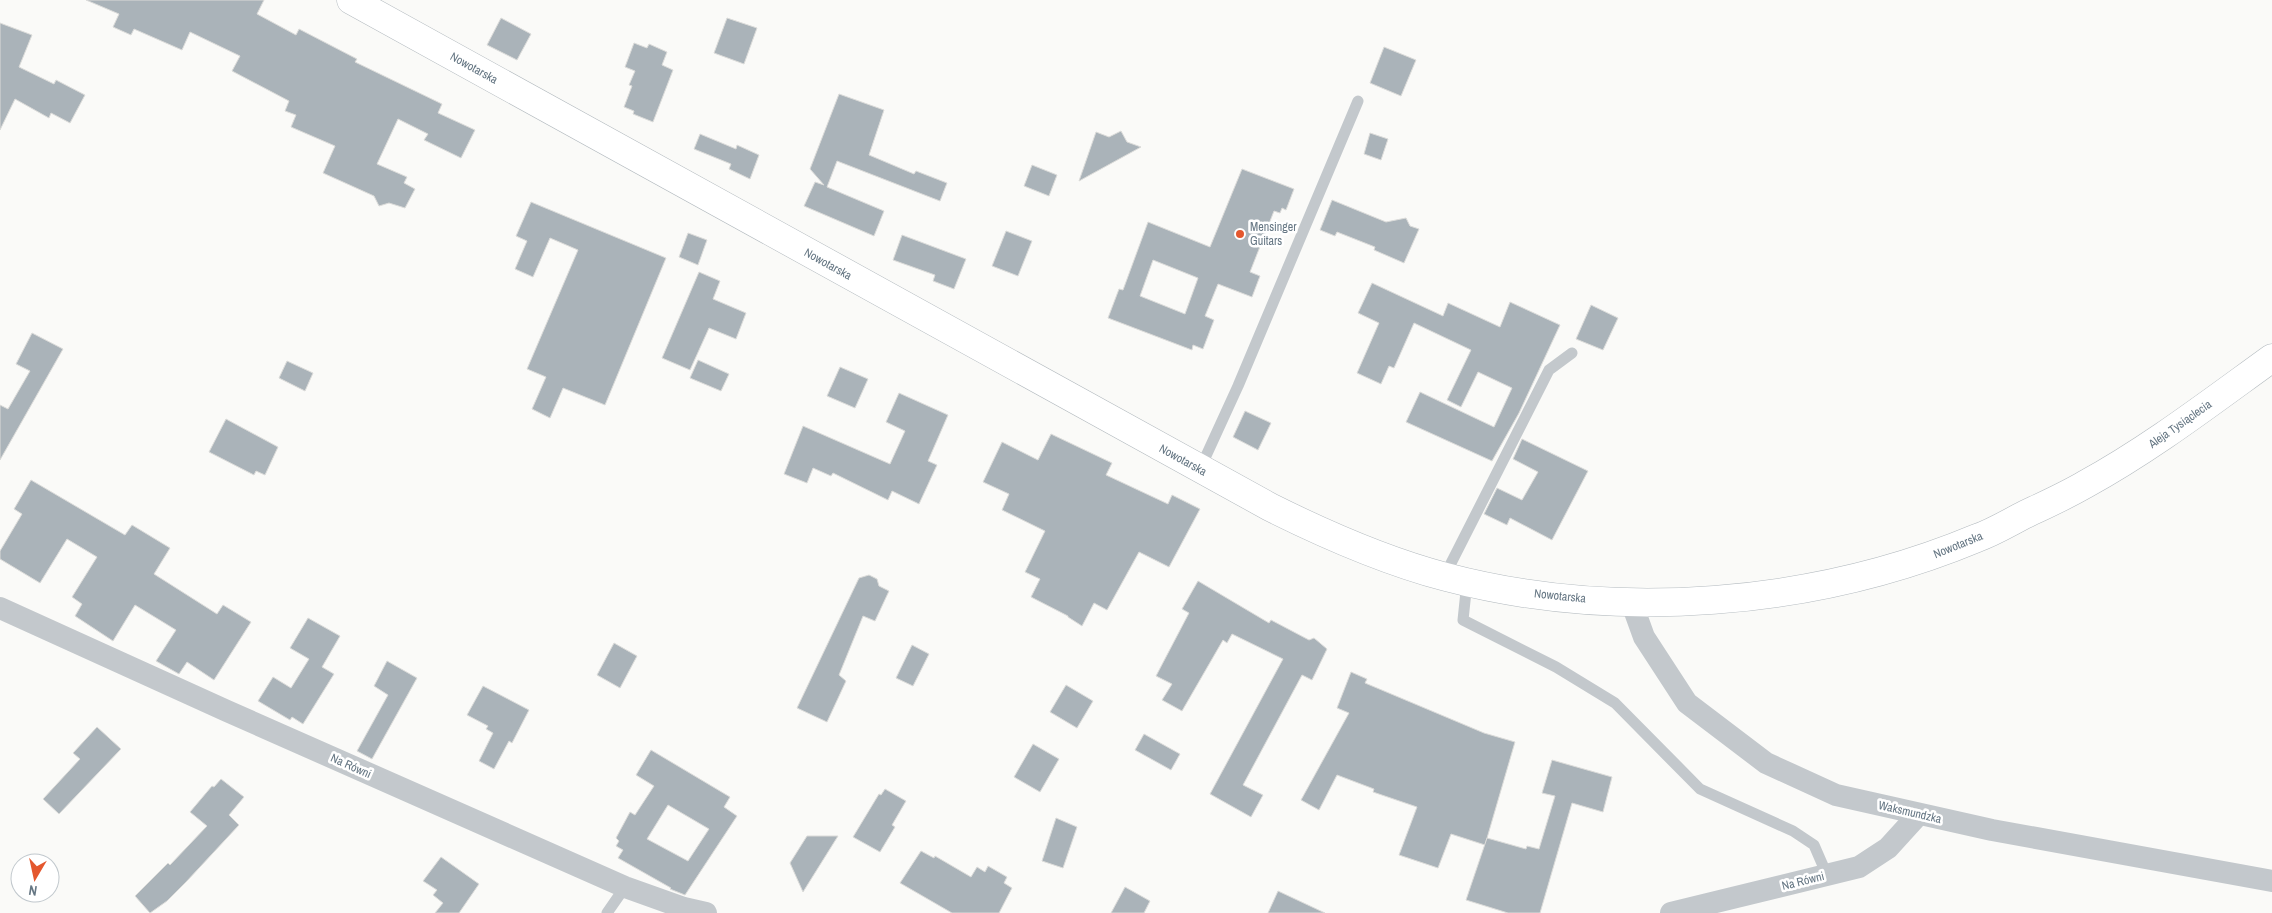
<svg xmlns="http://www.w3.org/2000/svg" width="2272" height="913" viewBox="0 0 2272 913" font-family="'Archivo Narrow',sans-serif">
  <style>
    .building { fill: #aab3b9; stroke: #dcdcda; fill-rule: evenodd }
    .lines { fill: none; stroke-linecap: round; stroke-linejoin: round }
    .secondary-casing { stroke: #b3babf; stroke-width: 29 }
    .lane { stroke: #c3c8cc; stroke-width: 11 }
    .street { stroke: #c3c8cc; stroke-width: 22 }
    .secondary { stroke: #fff; stroke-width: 28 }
    .poi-dot { fill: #e4572e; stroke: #fff; stroke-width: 2 }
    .labels { text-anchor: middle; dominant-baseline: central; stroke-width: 5; stroke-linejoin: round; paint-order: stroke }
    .street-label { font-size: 12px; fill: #657683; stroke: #fff }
    .poi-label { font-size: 12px; fill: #657683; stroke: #fff; text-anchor: start }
  </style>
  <rect width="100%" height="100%" fill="#fafaf8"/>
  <g class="building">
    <polygon points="86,0 264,0 257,14 296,35 299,29 357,59 355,62 442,104 438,113 475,130 461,158 424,140 428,134 398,119 377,164 407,177 404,183 415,189 405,208 389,203 379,206 374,196 323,173 335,146 291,127 296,115 285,111 289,101 232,71 240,56 190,32 182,50 134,29 131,35 113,27 119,14"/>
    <polygon points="501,18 531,34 517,60 487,45"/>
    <polygon points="727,18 757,28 744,64 714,53"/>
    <polygon points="0,23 32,35 19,67 54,84 56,80 85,95 70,123 51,113 49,118 15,99 0,130"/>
    <polygon points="634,43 647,48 649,44 667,52 662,65 673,70 653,122 633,114 634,111 624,107 632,86 629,85 635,71 625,67"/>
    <polygon points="1384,47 1416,60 1401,96 1370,83"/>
    <polygon points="839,94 884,110 869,155 914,174 916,171 947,183 940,201 837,161 827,187 884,211 874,236 804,206 815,182 824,185 810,169"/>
    <polygon points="1121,131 1127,142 1141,147 1079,181 1096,132 1109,137"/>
    <polygon points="1370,133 1388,139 1381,160 1364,154"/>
    <polygon points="700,134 736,149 737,145 759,155 750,179 729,169 731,164 694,149"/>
    <polygon points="1032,165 1057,175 1049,196 1024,186"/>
    <path d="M1242 169 1294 189 1286 210 1282 208 1280 213 1274 211 1250 272 1260 276 1252 297 1218 284 1205 316 1214 320 1203 349 1193 345 1192 350 1108 318 1119 289 1123 290 1148 222 1210 247ZM1153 260 1198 278 1185 314 1140 296Z"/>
    <polygon points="1332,200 1386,222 1406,218 1410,226 1419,229 1404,263 1374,250 1375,247 1337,232 1335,236 1320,230"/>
    <polygon points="531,202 666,258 605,405 563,388 550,418 532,409 546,377 527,369 578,250 550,238 533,277 515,269 527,241 516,236"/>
    <polygon points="1006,231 1032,241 1018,276 992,266"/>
    <polygon points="688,233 707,240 698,265 679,257"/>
    <polygon points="902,235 966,259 954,289 933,281 935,275 893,260"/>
    <polygon points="699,272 720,281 713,299 746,313 736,339 709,328 690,370 662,358"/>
    <polygon points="1372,283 1443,316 1448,303 1500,327 1510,302 1560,325 1519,413 1492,461 1406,422 1420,392 1494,427 1512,388 1478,372 1461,407 1447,400 1471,350 1414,323 1394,368 1389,366 1381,384 1357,373 1379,323 1358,313"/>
    <polygon points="1591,305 1618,318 1603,350 1576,339"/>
    <polygon points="32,333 63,349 0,460 0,405 8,409 30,371 16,364"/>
    <polygon points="698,360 729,374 721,391 690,378"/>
    <polygon points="287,361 313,373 305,391 279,378"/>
    <polygon points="840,367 868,379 855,408 827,396"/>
    <polygon points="899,393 948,415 928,461 937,465 919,504 892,491 888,500 833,473 831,476 813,468 807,483 784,474 803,426 890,464 905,431 886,422"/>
    <polygon points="1245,411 1271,423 1258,450 1233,437"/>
    <polygon points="226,419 278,447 265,475 256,471 254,475 209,452"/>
    <polygon points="1051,434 1112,463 1106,475 1168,504 1172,495 1200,509 1169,567 1139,552 1107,610 1094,603 1082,626 1068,617 1068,616 1031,597 1040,579 1025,572 1045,531 1002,510 1009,494 983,482 1002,442 1038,460"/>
    <polygon points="1522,439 1588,471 1552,540 1510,518 1507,525 1484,514 1497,488 1522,500 1538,472 1513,459"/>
    <polygon points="31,480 125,535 132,525 170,548 154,574 217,614 223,605 251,622 214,680 187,662 179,674 156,661 176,630 135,605 113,641 75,616 82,604 72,597 97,557 67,539 40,583 0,559 0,551 22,514 14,509"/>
    <polygon points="869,575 877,579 879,586 889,591 875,621 863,616 839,675 846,681 827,722 797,708 859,578"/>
    <polygon points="1198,581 1269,623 1271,620 1309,640 1314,638 1327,649 1312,680 1302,675 1243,785 1263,795 1251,817 1210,794 1283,659 1232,634 1227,643 1223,640 1182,711 1162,700 1172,684 1156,676 1189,613 1182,609"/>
    <polygon points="308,618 340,636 322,667 334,674 303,724 292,717 290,720 258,701 273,677 291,688 309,659 290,648"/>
    <polygon points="614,643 637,656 620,688 597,675"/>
    <polygon points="912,645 929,654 913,686 896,678"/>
    <polygon points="387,661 417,678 372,759 357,751 388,695 374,686"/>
    <polygon points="1351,672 1367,679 1365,683 1484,733 1515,742 1485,845 1451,834 1438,868 1399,855 1417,807 1373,792 1374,789 1337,775 1319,810 1301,800 1349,713 1337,708"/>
    <polygon points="1066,685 1093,701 1077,728 1050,712"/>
    <polygon points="483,686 529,710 512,743 509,741 494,769 479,761 493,733 486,729 488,726 467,715"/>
    <polygon points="97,727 121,749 59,814 43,799 80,759 73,753"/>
    <polygon points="1144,734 1180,754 1171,770 1135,750"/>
    <polygon points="1033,744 1059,759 1040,792 1014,777"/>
    <path d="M651 750 730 797 724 807 737 816 685 895 670 889 671 888 618 858 623 850 616 846 619 841 616 838 630 812 635 815 654 786 636 775ZM668 805 709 829 688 861 647 839Z"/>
    <polygon points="1552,760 1612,777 1603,812 1572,803 1540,913 1508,913 1466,900 1487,838 1526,849 1527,846 1539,849 1555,796 1542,793"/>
    <polygon points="221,779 244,797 229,815 239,825 186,882 167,901 150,913 135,896 168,863 170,865 207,826 190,812 212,786 214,787"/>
    <polygon points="885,789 906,801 892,825 895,827 880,852 853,837 879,794 881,795"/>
    <polygon points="1056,818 1077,827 1063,868 1042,861"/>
    <polygon points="807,836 838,836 803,892 790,863"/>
    <polygon points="921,851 934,858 935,856 971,877 977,867 985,872 988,866 1007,877 1004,883 1012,888 999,913 952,913 900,883"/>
    <polygon points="441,857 479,884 459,913 435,913 443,903 433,895 437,890 423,881"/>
    <polygon points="1125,887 1150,901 1144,913 1111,913"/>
    <polygon points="1278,891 1325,913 1268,913"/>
  </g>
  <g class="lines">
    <g class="secondary-casing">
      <path id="secondary" d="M351 0 1270 507C1326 535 1385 561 1446 577 1617 622 1814 606 1977 538 1994 532 2010 522 2026 514 2045 505 2065 496 2084 485 2150 449 2211 402 2272 358"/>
    </g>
    <g class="lane">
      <polyline points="1200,469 1238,386 1358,101"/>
      <polyline points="1444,577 1549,370 1572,353"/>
      <polyline points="1467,582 1463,620 1556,667 1615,703 1700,789 1793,831 1814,845 1827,875"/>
      <polyline points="607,913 625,887"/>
    </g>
    <g class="street">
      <polyline points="1631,601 1644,637 1687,703 1766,763 1836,795 1992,830 2272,881"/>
      <polyline points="0,608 227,711 625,887 684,908 706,913"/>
      <polyline points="1671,913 1859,867 1888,848 1918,815"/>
    </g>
    <use href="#secondary" class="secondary"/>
  </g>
  <circle class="poi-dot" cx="1240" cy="234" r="5"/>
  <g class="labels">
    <g class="street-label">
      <text transform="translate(474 68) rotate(29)">Nowotarska</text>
      <text transform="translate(828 264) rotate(29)">Nowotarska</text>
      <text transform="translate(2180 424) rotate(-35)">Aleja Tysiąclecia</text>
      <text transform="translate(1183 460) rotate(29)">Nowotarska</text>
      <text transform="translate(1958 545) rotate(-22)">Nowotarska</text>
      <text transform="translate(1560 596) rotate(6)">Nowotarska</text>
      <text transform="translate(351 766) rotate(24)">Na Równi</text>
      <text transform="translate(1910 812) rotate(13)">Waksmundzka</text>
      <text transform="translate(1803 881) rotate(-14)">Na Równi</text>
    </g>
    <g class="poi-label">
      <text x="1250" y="227">Mensinger<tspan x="1250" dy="14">Guitars</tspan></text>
    </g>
  </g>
  <g transform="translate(35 878) rotate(189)"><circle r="24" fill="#ffffff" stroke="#c1c8cd"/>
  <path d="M0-4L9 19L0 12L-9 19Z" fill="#e4572e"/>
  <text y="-8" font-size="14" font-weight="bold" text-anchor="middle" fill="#657683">N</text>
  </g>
</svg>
